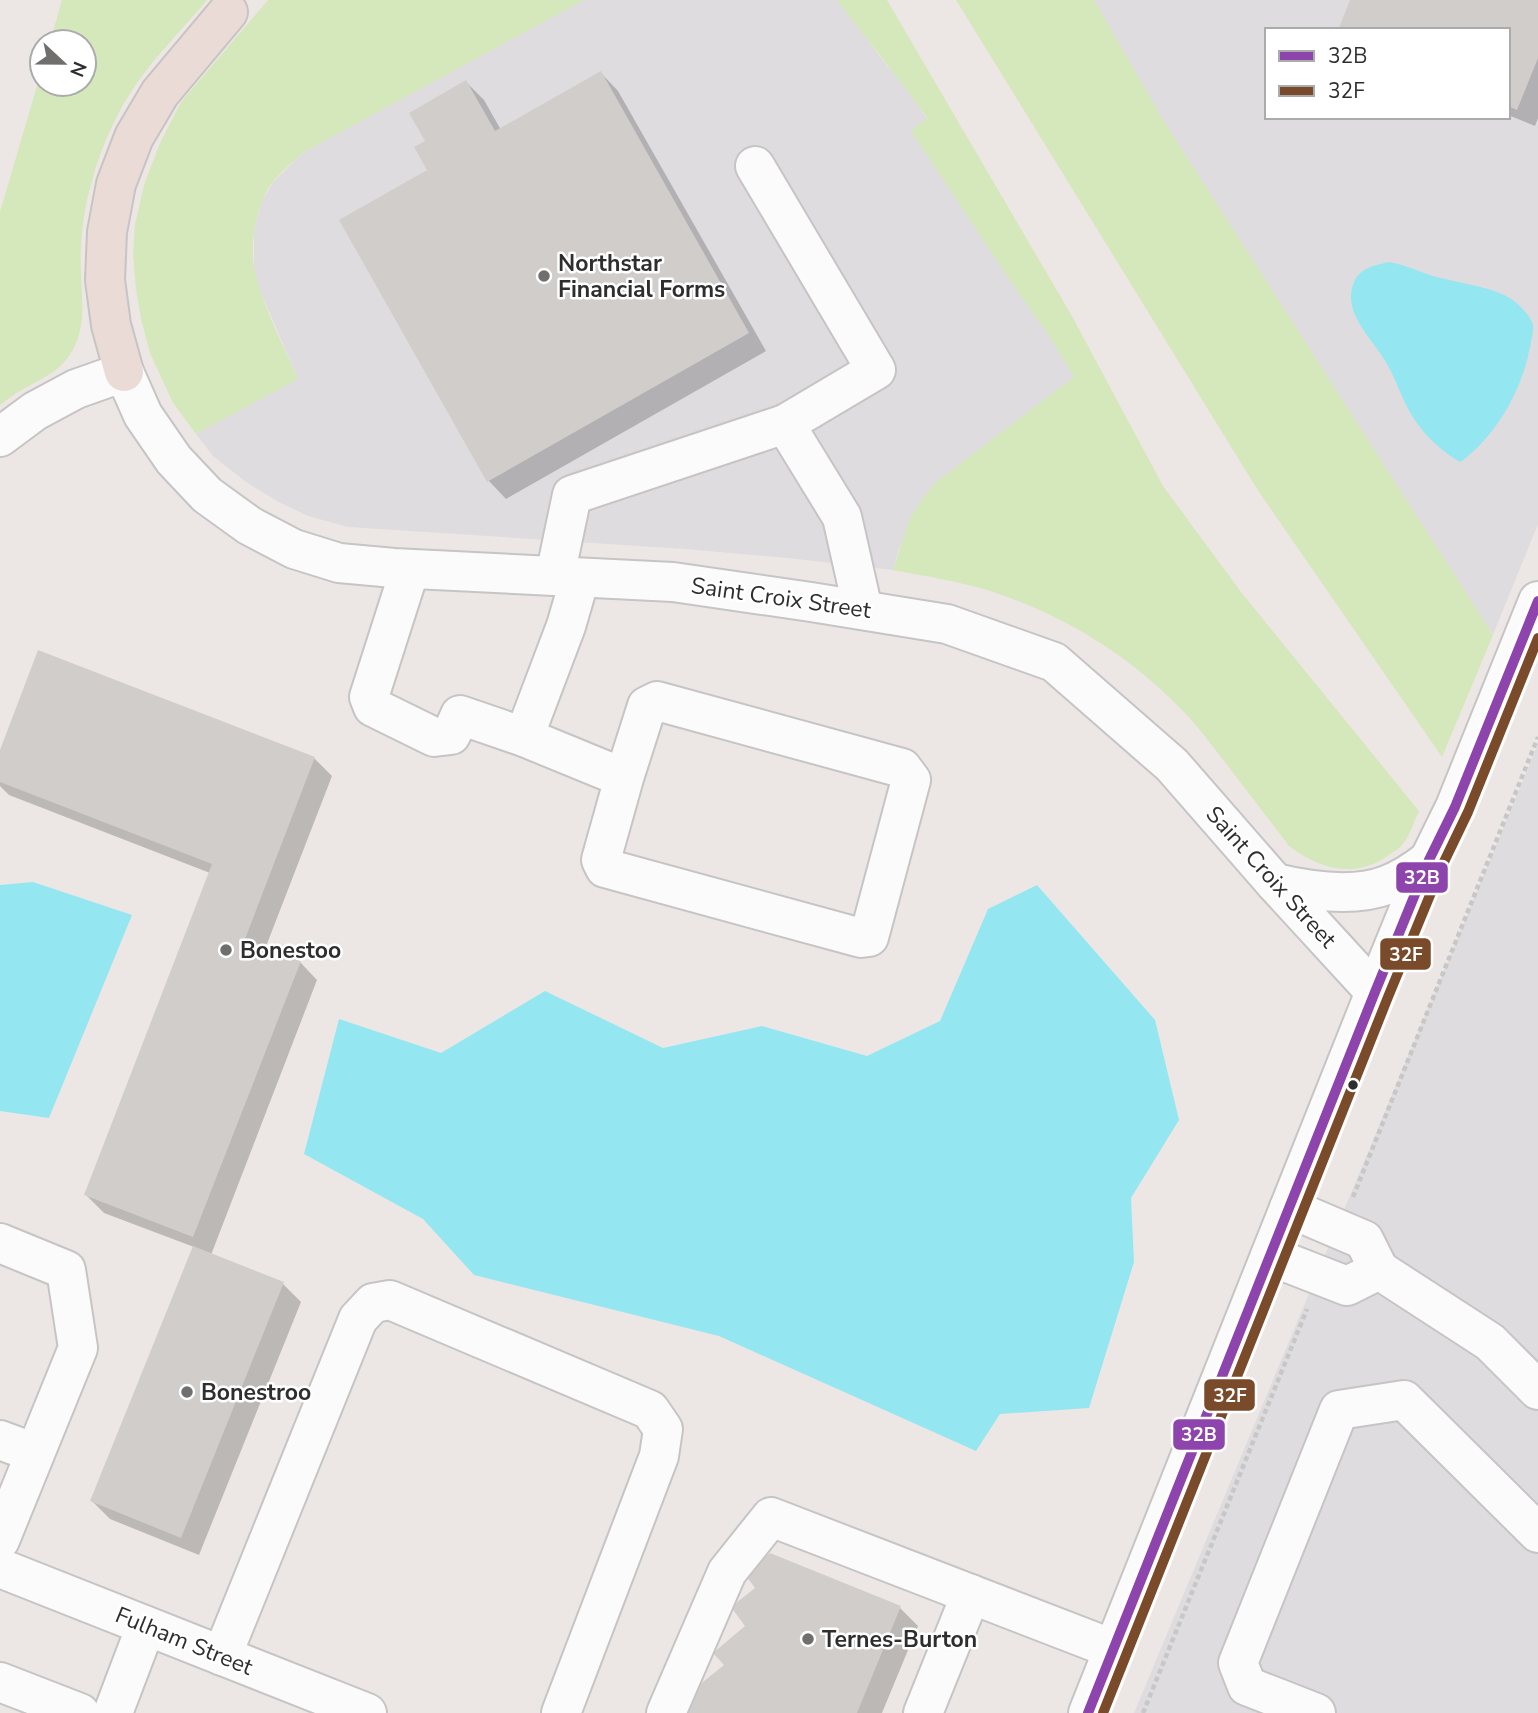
<svg xmlns="http://www.w3.org/2000/svg" width="1538" height="1713" viewBox="0 0 1538 1713" font-family="'Nunito Sans',sans-serif">
  <style>
    .industrial { fill: #dfdcdf; fill-rule: evenodd }
    .green { fill: #d4e8bb }
    .water { fill: #94e7f1 }
    .shadow { fill: #0003 }
    .building { fill: #d1cdca }
    .lines { fill: none; stroke-linecap: round; stroke-linejoin: round }
    .minor-casing { stroke: #c6c4c5; stroke-width: 42 }
    .highway-casing { stroke: #c6c4c4; stroke-width: 42 }
    .path { stroke: #c8c7c7; stroke-width: 4.5; stroke-dasharray: 5 3.5; stroke-linecap: butt }
    .minor { stroke: #fcfbfb; stroke-width: 38 }
    .highway { stroke: #eadbd6; stroke-width: 38 }
    .bus-1-casing { stroke: #fff; stroke-width: 16 }
    .bus-2-casing { stroke: #fff; stroke-width: 16 }
    .bus-1 { stroke: #8e44ad; stroke-width: 10 }
    .bus-2 { stroke: #7a4b2a; stroke-width: 10 }
    .poi-dot { fill: #706f6e; stroke: #fff; stroke-width: 2.5 }
    .bus-dot { fill: #2e2e2e; stroke: #fff; stroke-width: 2.5 }
    .labels { text-anchor: middle; dominant-baseline: central; stroke-width: 5; stroke-linejoin: round; paint-order: stroke }
    .poi-label { font-size: 23px; font-weight: bold; fill: #2e2e2e; stroke: #fff; text-anchor: start }
    .street-label { font-size: 23px; fill: #2e2e2e; stroke: #fff }
    .line-badge { stroke: #fff; stroke-width: 2.5 }
    .badge-label { font-size: 19px; text-anchor: middle; font-weight: bold; fill: #fff }
  </style>
  <rect width="100%" height="100%" fill="#ece7e4"/>
  <g class="industrial">
    <polygon points="584,0 837,0 886,64 904,85 927,119 912,131 1009,279 1050,337 1074,377 935,483 899,549 893,570 788,558 685,549 348,527 308,516 277,501 246,482 213,456 196,434 298,379 261,293 254,269 254,231 261,203 273,182 304,152"/>
    <path d="M1094 0H1538V524L1493 635 1165 123ZM1267 30H1508V117H1267Z"/>
    <polygon points="1538,744 1538,1713 1134,1713 1525,776"/>
  </g>
  <g class="green">
    <path d="M62 0H207C183 29 156 55 135 86 118 110 100 150 93 178 86 200 82 224 81 247 78 289 95 336 58 368 48 377 33 383 22 390 14 394 7 400 0 405V212L42 69V84H84V42H50Z"/>
    <path d="M268 0H584L304 152C294 162 280 172 272 183 256 205 249 245 255 272 264 309 283 344 298 379L196 434 173 403 150 353 141 319 136 289 133 254 135 224 144 185 160 143 181 102Z"/>
    <path d="M837 0H887L1073 318 1163 486 1241 592 1419 811C1414 821 1410 836 1402 845 1399 849 1393 852 1389 855 1356 879 1320 870 1289 846 1269 819 1248 793 1228 766 1212 746 1198 726 1180 708 1127 653 1060 613 987 590 956 581 925 576 893 570L909 520 923 498 935 483 1074 377 1050 337 1009 279 911 131 927 118C899 78 867 40 837 0Z"/>
    <polygon points="956,0 1094,0 1165,123 1493,635 1442,757 1257,489"/>
  </g>
  <g class="water">
    <path d="M1389 262C1404 265 1416 270 1430 275 1454 283 1493 286 1513 300 1520 305 1531 317 1533 325 1534 332 1531 340 1530 347 1522 390 1497 434 1462 461L1460 462C1436 448 1417 428 1405 403 1399 390 1394 376 1387 364 1373 339 1341 313 1354 282 1360 268 1375 265 1389 262Z"/>
    <polygon points="33,882 132,915 49,1118 0,1111 0,885"/>
    <polygon points="1037,885 1155,1020 1179,1120 1131,1198 1134,1262 1089,1408 1000,1414 976,1451 719,1336 474,1275 423,1219 304,1154 339,1019 441,1053 545,991 663,1048 762,1026 867,1056 940,1021 988,909"/>
  </g>
  <g class="shadow">
    <polygon points="1352,0 1538,0 1538,118 1535,126 1508,115 1508,30"/>
    <polygon points="601,73 618,91 766,351 506,499 489,481 341,220 429,170 428,141 466,82 484,100 501,130"/>
    <polygon points="0,755 314,758 332,776 265,949 300,962 317,980 211,1255 283,1284 301,1302 199,1555 110,1519 92,1501 194,1247 104,1213 86,1195 210,873 9,795 0,786"/>
    <polygon points="758,1588 900,1608 918,1626 882,1713 689,1713 726,1666 748,1626"/>
  </g>
  <g class="building">
    <polygon points="1350,0 1538,0 1538,58 1517,110 1508,106 1508,30 1338,30"/>
    <polygon points="601,71 749,333 487,482 339,220 427,170 414,147 425,141 409,113 466,80 495,131"/>
    <polygon points="38,650 315,757 245,939 301,961 193,1237 84,1195 212,864 0,782 0,750"/>
    <polygon points="193,1246 284,1282 181,1538 90,1501"/>
    <polygon points="770,1553 901,1606 857,1713 688,1713 698,1686 724,1665 713,1653 745,1626 731,1607 755,1588 744,1573"/>
  </g>
  <g class="lines">
    <g class="minor-casing">
      <g id="minor">
        <polyline points="755,166 876,370 785,424"/>
        <polyline points="0,437 35,411 76,389 124,372 143,415 174,460 207,495 250,526 294,549 339,563 394,568 673,582 811,602 947,624 1054,662 1172,765 1275,883 1375,992"/>
        <polyline points="410,569 369,697 373,707 434,737 451,735 460,715 524,737"/>
        <polyline points="555,576 572,495 785,424 842,517 863,610"/>
        <polyline points="580,578 566,626 524,737 624,778 647,706 657,701 902,768 911,780 869,937 861,938 605,868 601,860 624,778"/>
        <path d="M1275 883C1309 891 1353 898 1387 885 1403 879 1416 870 1429 860"/>
        <polyline points="0,1243 66,1270 78,1348 0,1540"/>
        <polyline points="1270,1256 1347,1286 1379,1270 1364,1240 1289,1208"/>
        <polyline points="1379,1270 1490,1342 1538,1390"/>
        <polyline points="0,1440 35,1453"/>
        <polyline points="0,1568 367,1713"/>
        <polyline points="222,1656 358,1319 373,1303 390,1300 650,1410 663,1429 659,1456 561,1713"/>
        <polyline points="0,1682 80,1713"/>
        <polyline points="113,1713 146,1626"/>
        <polyline points="666,1713 727,1572 771,1517 1113,1649"/>
        <polyline points="923,1713 971,1594"/>
        <polyline points="1088,1713 1375,992 1429,860 1455,807 1538,601"/>
        <polyline points="1316,1713 1247,1686 1238,1663 1339,1410 1404,1400 1538,1533"/>
      </g>
    </g>
    <g class="highway-casing">
      <polyline id="highway" points="124,372 111,325 105,280 107,232 116,184 134,137 160,93 228,12"/>
    </g>
    <g class="path">
      <polyline points="1353,1197 1538,737"/>
      <polyline points="1143,1713 1307,1309"/>
    </g>
    <use href="#minor" class="minor"/>
    <use href="#highway" class="highway"/>
    <g class="bus-1-casing">
      <polyline id="bus-1" points="1088,1713 1375,992 1429,860 1455,807 1538,601"/>
    </g>
    <g class="bus-2-casing">
      <polyline id="bus-2" points="1103,1713 1388,997 1442,866 1468,812 1538,638"/>
    </g>
    <use href="#bus-1" class="bus-1"/>
    <use href="#bus-2" class="bus-2"/>
  </g>
  <g class="poi-dot">
    <circle cx="544" cy="276" r="7"/>
    <circle cx="226" cy="950" r="7"/>
    <circle cx="187" cy="1392" r="7"/>
    <circle cx="808" cy="1639" r="7"/>
  </g>
  <circle class="bus-dot" cx="1353" cy="1085" r="6"/>
  <g class="labels">
    <g class="poi-label">
      <text x="558" y="263">Northstar<tspan x="558" dy="26">Financial Forms</tspan></text>
      <text x="240" y="950">Bonestoo</text>
      <text x="201" y="1392">Bonestroo</text>
      <text x="822" y="1639">Ternes-Burton</text>
    </g>
    <g class="street-label">
      <text transform="translate(781 598) rotate(8)">Saint Croix Street</text>
      <text transform="translate(1271 877) rotate(48)">Saint Croix Street</text>
      <text transform="translate(184 1641) rotate(22)">Fulham Street</text>
    </g>
  </g>
  <g class="line-badge">
    <rect x="1395" y="861" width="54" height="33" rx="7" fill="#8e44ad"/>
    <rect x="1379" y="937" width="53" height="34" rx="7" fill="#7a4b2a"/>
    <rect x="1203" y="1378" width="53" height="34" rx="7" fill="#7a4b2a"/>
    <rect x="1172" y="1418" width="54" height="33" rx="7" fill="#8e44ad"/>
  </g>
  <g class="badge-label">
    <text x="1422" y="884">32B</text>
    <text x="1406" y="961">32F</text>
    <text x="1230" y="1402">32F</text>
    <text x="1199" y="1441">32B</text>
  </g>
  <rect x="1265" y="28" width="245" height="91" fill="#ffffff" stroke="#ababab" stroke-width="2"/>
  <rect x="1279" y="51" width="35" height="10" fill="#8e44ad" stroke="#ababab" stroke-width="2"/>
  <text x="1328" y="63" font-size="21" fill="#2e2e2e">32B</text>
  <rect x="1279" y="86" width="35" height="10" fill="#7a4b2a" stroke="#ababab" stroke-width="2"/>
  <text x="1328" y="98" font-size="21" fill="#2e2e2e">32F</text>
  <g transform="translate(63 63) rotate(112)"><circle r="33" fill="#ffffff" stroke="#ababab" stroke-width="2"/>
  <path d="M0-5L12 26L0 18L-12 26Z" fill="#706f6e"/>
  <text y="-10" font-size="19" font-weight="bold" text-anchor="middle" fill="#2e2e2e">N</text>
  </g>
</svg>
